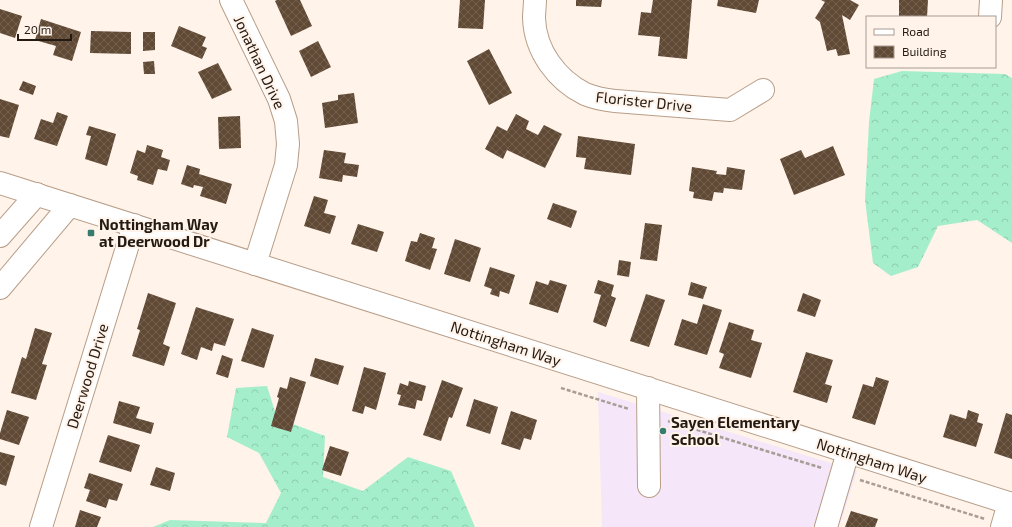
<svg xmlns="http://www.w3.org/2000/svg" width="1012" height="527" viewBox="0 0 1012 527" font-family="'Exo 2',sans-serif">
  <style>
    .education { fill: #f5e6f9 }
    .forest { fill: url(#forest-crowns) }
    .building { fill: url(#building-cross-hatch) }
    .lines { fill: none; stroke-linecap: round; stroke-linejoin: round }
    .minor-casing { stroke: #b89e88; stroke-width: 24 }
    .path { stroke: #a99e95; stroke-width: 2.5; stroke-dasharray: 4 2; stroke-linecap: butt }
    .minor { stroke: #fff; stroke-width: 22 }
    .poi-dot { fill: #367b6e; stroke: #fff3ea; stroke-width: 1.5 }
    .labels { text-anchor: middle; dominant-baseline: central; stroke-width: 4; stroke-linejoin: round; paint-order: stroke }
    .street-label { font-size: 15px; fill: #241a11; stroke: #fff3ea }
    .poi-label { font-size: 15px; font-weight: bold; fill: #241a11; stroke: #fff3ea; text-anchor: start }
  </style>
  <defs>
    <pattern id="forest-crowns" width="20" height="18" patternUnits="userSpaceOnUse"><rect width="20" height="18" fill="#a5eecc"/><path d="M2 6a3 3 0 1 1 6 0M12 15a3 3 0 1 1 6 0" fill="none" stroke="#8eccae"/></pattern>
    <pattern id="building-cross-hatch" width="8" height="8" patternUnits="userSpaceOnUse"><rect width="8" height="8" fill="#604935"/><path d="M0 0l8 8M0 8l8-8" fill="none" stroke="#73604f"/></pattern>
  </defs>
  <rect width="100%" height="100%" fill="#fff3ea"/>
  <polygon class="education" points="598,392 857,471 839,527 602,527"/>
  <g class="forest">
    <polygon points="902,71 1005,74 1012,78 1012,243 977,220 938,226 918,267 891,276 873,263 865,200 869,122 874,79"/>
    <polygon points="267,386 277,418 325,436 323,477 363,491 408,457 451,471 475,527 153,527 170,520 266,523 281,493 259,453 227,437 236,388"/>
  </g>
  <g class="building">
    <polygon points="277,0 300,0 312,26 291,36 275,1"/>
    <polygon points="460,0 485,0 483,29 458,28"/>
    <polygon points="576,0 602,0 601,7 576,6"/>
    <polygon points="653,0 692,0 687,59 658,56 660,37 638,35 641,12 651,13"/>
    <polygon points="718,0 759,0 756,13 717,6"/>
    <polygon points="821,0 850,0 859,5 850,20 842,15 850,54 838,56 836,49 827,51 820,22 815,18 825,2"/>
    <polygon points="899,0 928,0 927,17 899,17"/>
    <polygon points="0,9 22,16 15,38 0,33"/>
    <polygon points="41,19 81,32 72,61 53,55 56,46 35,40"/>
    <polygon points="179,26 206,37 202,46 207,48 202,59 171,46"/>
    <polygon points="91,31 131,32 131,54 90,53"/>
    <polygon points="143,32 155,32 155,50 143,51"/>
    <polygon points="318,41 331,67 311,77 299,51"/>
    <polygon points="489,49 512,93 489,105 467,61"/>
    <polygon points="154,61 155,74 144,74 143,62"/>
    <polygon points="218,63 232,90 212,99 198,72"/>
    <polygon points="23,81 36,86 33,95 19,90"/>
    <polygon points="354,93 358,123 325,128 322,103 338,100 338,95"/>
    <polygon points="0,99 19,105 9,138 0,136"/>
    <polygon points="57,112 68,116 57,146 34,139 41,119 53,123"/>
    <polygon points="516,114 529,121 526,129 538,135 544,125 562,134 545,168 507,150 503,159 485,149 497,126 507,131"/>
    <polygon points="240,116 241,148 219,149 218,117"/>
    <polygon points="89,126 116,134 107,166 85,159 91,136 86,135"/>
    <polygon points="578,136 635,144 631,175 584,169 586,158 576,157"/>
    <polygon points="147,145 163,150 161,157 170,160 167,171 158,169 153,185 137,180 138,176 130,173 137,150 145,153"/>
    <polygon points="833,146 845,175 794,195 780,159 801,150 805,158"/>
    <polygon points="324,150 346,153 344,163 359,165 357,177 343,175 342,182 319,178"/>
    <polygon points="187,165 200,169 199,174 232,184 226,204 200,196 203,187 194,185 193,188 181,184"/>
    <polygon points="692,167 717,171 716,174 726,175 727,167 745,170 742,190 724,188 723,193 714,192 712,201 693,198 694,192 689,191"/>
    <polygon points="314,196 328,200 324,213 336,216 330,234 304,226"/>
    <polygon points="553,203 577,211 571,228 547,219"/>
    <polygon points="645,223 662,225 657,261 640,259"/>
    <polygon points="358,224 384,232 377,252 351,244"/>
    <polygon points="420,233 435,238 432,248 437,249 430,270 405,261 411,241 417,242"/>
    <polygon points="455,239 481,248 470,282 444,274"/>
    <polygon points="619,260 631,262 629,277 617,275"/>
    <polygon points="490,267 515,275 509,294 500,291 499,297 490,294 492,289 484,286"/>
    <polygon points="550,280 567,285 558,313 529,304 536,281 548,285"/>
    <polygon points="598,280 614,285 611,296 616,298 606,327 593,322 601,295 594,293"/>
    <polygon points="691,282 707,287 703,299 688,295"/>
    <polygon points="148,293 176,303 163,344 170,347 164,366 132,356 140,330 137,329"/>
    <polygon points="803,293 821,300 815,317 797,311"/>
    <polygon points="646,294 665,300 649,347 630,341"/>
    <polygon points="703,304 722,310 707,355 674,345 682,319 697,324"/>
    <polygon points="196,307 234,319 225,346 214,343 212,351 201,347 197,360 181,354"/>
    <polygon points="729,322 754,330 751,340 762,343 751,378 719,368 724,354 719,352"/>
    <polygon points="35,328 52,333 42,364 47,365 36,400 11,393 22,357 26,359"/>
    <polygon points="252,328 274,335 264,368 241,361"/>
    <polygon points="806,352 833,360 825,384 832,386 827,403 793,392"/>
    <polygon points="222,355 233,359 228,378 216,374"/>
    <polygon points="315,358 344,366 338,385 310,376"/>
    <polygon points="364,367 386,373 376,410 365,406 363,414 352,411"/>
    <polygon points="290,377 306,382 291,432 271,426 279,398 277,397 280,387 287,389"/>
    <polygon points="876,377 889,381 875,425 852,418 863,384 873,387"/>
    <polygon points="442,380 463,388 452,418 449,417 441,441 423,435"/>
    <polygon points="409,381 426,386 422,401 417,400 415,409 398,405 401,395 397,394 400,383 408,386"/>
    <polygon points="474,399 498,407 490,434 466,426"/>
    <polygon points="119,401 140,407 136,418 154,423 151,434 113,423"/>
    <polygon points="7,410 29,417 19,445 0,439 0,433"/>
    <polygon points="968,410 979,414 977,422 983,424 976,447 943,437 950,414 966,419"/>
    <polygon points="511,411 537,420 531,440 524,438 520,450 501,444"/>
    <polygon points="1006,413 1012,415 1012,459 994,453"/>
    <polygon points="108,435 140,445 131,472 99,462"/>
    <polygon points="330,446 349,452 341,476 322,470"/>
    <polygon points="0,452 15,456 6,486 0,484"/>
    <polygon points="156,467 175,473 170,491 150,485"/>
    <polygon points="89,473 123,484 117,501 109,499 106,508 86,501 90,490 84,488"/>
    <polygon points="80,510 101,517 97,527 75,527"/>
    <polygon points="851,511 878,519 875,527 845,527"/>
  </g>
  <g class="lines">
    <g class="minor-casing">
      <g id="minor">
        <polyline points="231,0 279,99 286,121 288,144 286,165 255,264"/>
        <path d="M535 0C535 6 534 12 534 18 535 51 557 80 585 94 595 98 605 100 615 101L730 110 763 90"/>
        <polyline points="990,17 991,0"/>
        <polyline points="0,183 1012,504"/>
        <polyline points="0,236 37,194"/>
        <polyline points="0,288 70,205"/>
        <polyline points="648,388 649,486"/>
        <polyline points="41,527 134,225"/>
        <polyline points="826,527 848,452"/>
        <polyline points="1002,527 1009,503"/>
      </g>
    </g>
    <g class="path">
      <polyline points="561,388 629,409"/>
      <polyline points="668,421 822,468"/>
      <polyline points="860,480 985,519"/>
    </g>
    <use href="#minor" class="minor"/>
  </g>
  <g class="poi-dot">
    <rect x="87" y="229" width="8" height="8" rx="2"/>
    <circle cx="663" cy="431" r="4"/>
  </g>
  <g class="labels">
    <g class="street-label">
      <text transform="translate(260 62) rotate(65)">Jonathan Drive</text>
      <text transform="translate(644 101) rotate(6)">Florister Drive</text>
      <text transform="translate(506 343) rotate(18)">Nottingham Way</text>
      <text transform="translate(87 376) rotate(-73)">Deerwood Drive</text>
      <text transform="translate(872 460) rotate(18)">Nottingham Way</text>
    </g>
    <g class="poi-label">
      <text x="99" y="224">Nottingham Way<tspan x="99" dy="17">at Deerwood Dr</tspan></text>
      <text x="671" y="422">Sayen Elementary<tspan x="671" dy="17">School</tspan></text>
    </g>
  </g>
  <rect x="866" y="16" width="130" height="52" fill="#fff3ea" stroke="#a79c93"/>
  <rect x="874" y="29" width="20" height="6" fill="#ffffff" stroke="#a79c93"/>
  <text x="902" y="36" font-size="12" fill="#241a11">Road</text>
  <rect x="874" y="46" width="20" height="12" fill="url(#building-cross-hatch)" stroke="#a79c93"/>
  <text x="902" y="56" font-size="12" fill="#241a11">Building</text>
  <path d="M18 34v6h53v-6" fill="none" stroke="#241a11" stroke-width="2"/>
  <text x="24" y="34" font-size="12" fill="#241a11" stroke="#fff3ea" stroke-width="3" paint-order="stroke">20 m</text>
</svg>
